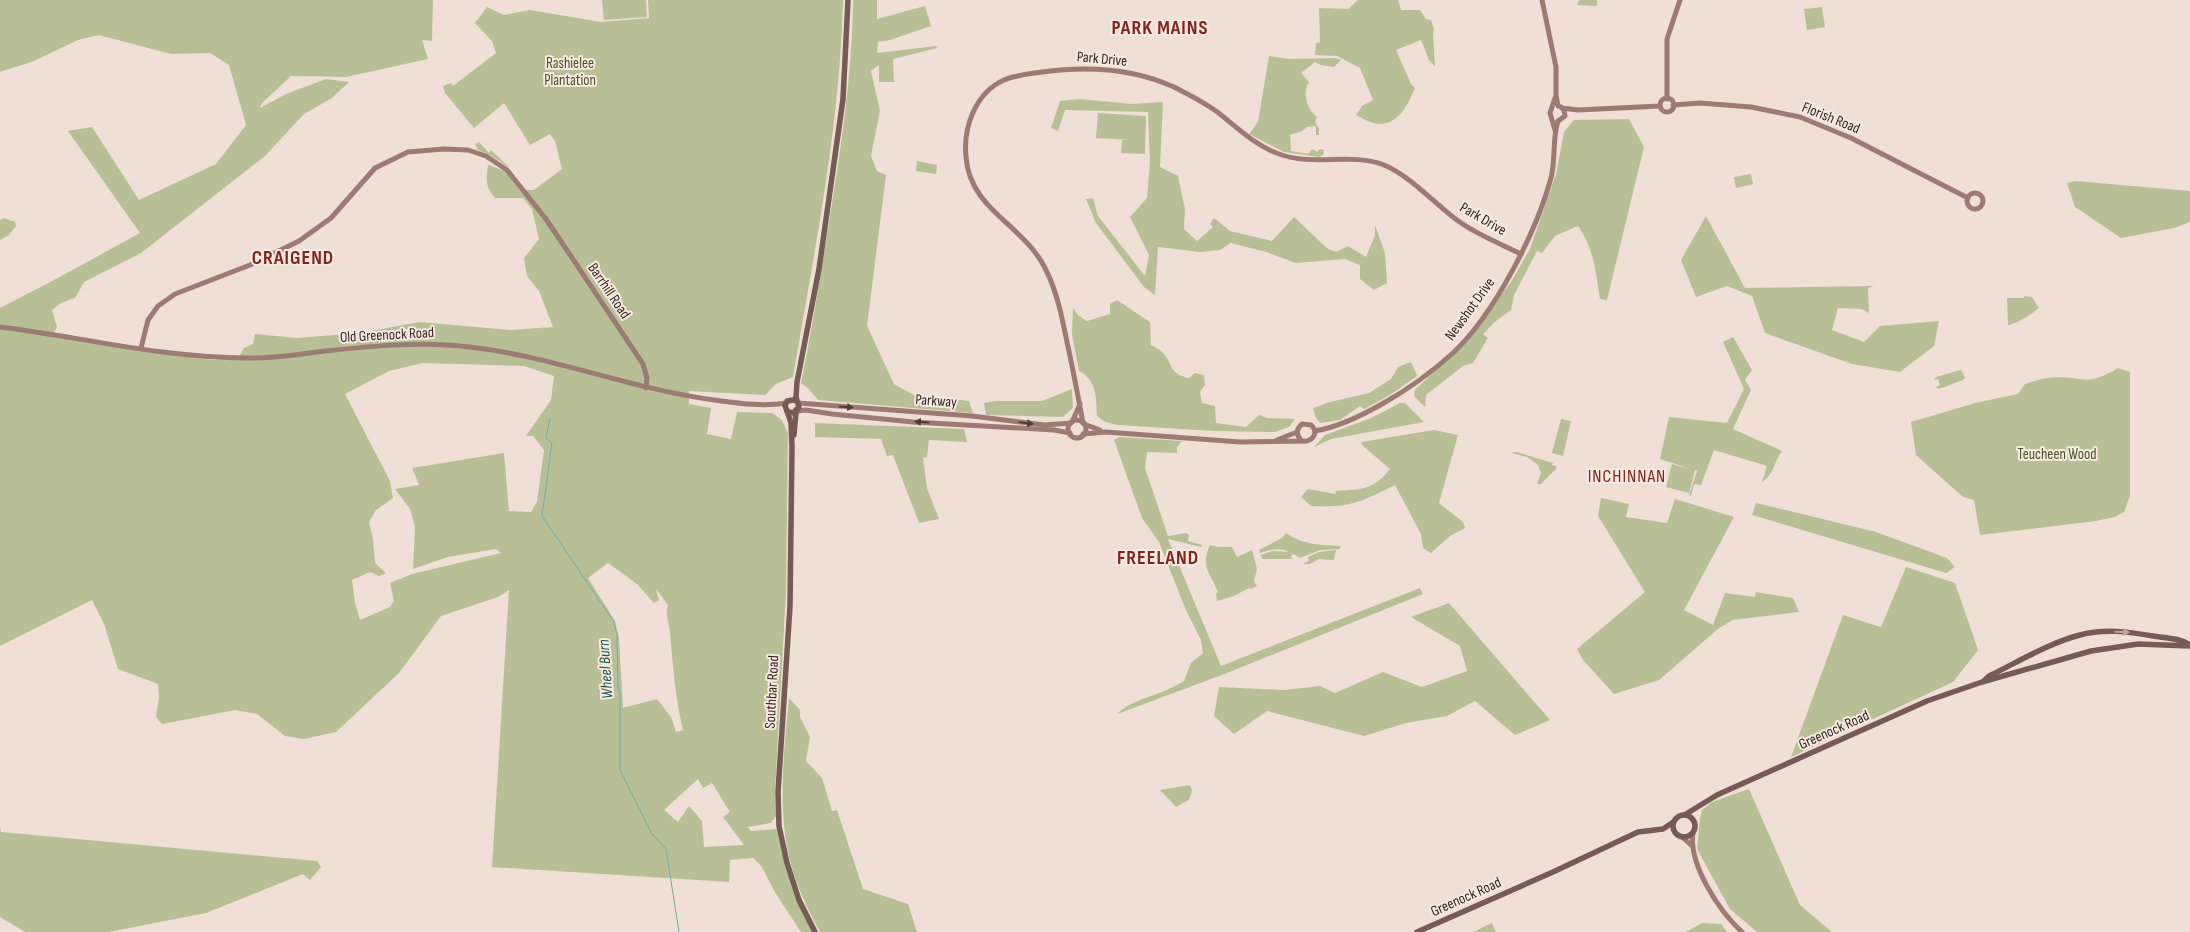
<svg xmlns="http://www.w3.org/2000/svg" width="2190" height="932" viewBox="0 0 2190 932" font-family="'Sofia Sans Condensed',sans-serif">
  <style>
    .green { fill: #b8bf96; fill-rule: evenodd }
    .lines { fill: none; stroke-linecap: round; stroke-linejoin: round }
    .stream { stroke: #75ada6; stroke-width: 1 }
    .secondary { stroke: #9b7b74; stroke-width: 5 }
    .primary { stroke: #755a55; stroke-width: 5.5 }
    .oneway { fill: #4d3c38 }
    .oneway2 { fill: #bea9a2 }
    .labels { text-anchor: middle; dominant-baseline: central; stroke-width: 4; stroke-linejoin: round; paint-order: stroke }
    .street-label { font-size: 15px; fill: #332724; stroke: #f9eae1 }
    .park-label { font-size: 15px; fill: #495128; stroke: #f9eae1 }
    .water-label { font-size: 16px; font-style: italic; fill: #1a544e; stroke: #f9eae1 }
    .quarter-label { font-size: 18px; letter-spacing: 1px; fill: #82251d; stroke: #f9eae1 }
    .district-label { font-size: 20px; font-weight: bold; letter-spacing: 1px; fill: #82251d; stroke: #f9eae1 }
  </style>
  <rect width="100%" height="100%" fill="#f0dfd6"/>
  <g class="green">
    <path d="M0 0H433L432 41 422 40 428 59 346 77 291 76 261 104 260 108 286 94 326 79 349 82 332 98 304 114 265 156 141 253 84 282 75 298 61 303 52 310 57 327 52 336 213 360 238 359 244 348 253 344 255 334 297 338 360 333 420 322 511 330 553 327 539 291 527 276 524 258 539 239 532 209 523 198H495C485 185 486 181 488 165L505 171 520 190H534L562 169 555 141 550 134 530 145 504 103 474 128 445 93 443 86 451 83 453 86 496 53 492 41 475 23 487 7 504 15 530 10 601 22 649 18 648 0H843C840 127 814 253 793 377L776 384 765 395 689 391V404L711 408 707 434 731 439 737 412 772 413 782 420 788 434 786 592 775 790 776 816 771 823 748 827 751 831 777 829C784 865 798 898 812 932H801L776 894 762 867 753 858 730 860 729 882 492 867 509 590 498 597 441 616 399 673 336 732 304 739 285 736 257 714 235 710 162 724 156 717 159 697 158 684 118 669 104 624 92 600 0 646V308L56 279 140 233 68 131 92 127 139 200 216 164 246 125 229 65 210 53 171 54 99 35 78 40 34 61 0 72ZM422 363 524 366 554 376 551 400 526 436H533L544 450 537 502 531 512 509 511 504 453 412 468 419 485 395 489 410 509 415 527 413 569 448 557 496 549 501 553 412 574 390 583 394 601 390 607 360 620 355 603 352 580 370 572 379 576 386 573 375 563 373 539 369 522 376 510 393 498 390 481 345 394 389 371ZM608 563 637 584 654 603 659 600 656 589 668 605C665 614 669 623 670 632 673 666 675 697 683 730L676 732 671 717 657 699 623 708 619 638 615 621 588 578ZM698 779 703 788 712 783 730 812 723 817 744 845 704 847 702 821 689 806 678 822 664 810Z"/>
    <polygon points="602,0 646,0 647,17 604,20"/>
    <path d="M853 0H877V19L925 6 931 26 890 40 878 42 877 53 936 46 937 48 893 59 894 82H879V65L871 71 880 111 871 156 877 171 886 175 867 326 894 384 914 395 969 401 973 413 818 400 808 388 801 383C811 336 818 288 826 241 839 161 852 82 853 0Z"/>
    <path d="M1358 0H1398L1401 10H1420L1426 19 1431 20 1434 30 1433 33 1435 66 1429 60 1421 40 1396 50 1411 84 1415 88C1408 104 1399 125 1378 124 1370 123 1362 118 1356 115L1362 106 1373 100 1360 68 1337 56 1315 55 1316 43 1320 42 1319 8 1348 9Z"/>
    <polygon points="1579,0 1597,0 1597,6 1577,5"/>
    <polygon points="1822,7 1825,27 1807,30 1804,9"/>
    <path d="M1269 56 1290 59 1334 58 1341 60 1334 67 1321 65 1315 62 1301 73 1309 82C1302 93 1307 110 1317 117L1315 122 1319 129V135H1316V126L1307 127 1302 131 1290 135 1291 151 1308 154 1312 149 1317 152 1320 149 1324 150 1323 155 1319 157 1284 152 1249 134 1258 122Z"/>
    <polygon points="1079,99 1132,104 1163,102 1160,167 1178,176 1185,209 1184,229 1197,241 1213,227 1210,224 1214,218 1230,231 1272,241 1294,217 1328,249 1336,252 1348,246 1366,257 1375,235 1375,225 1385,253 1387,283 1374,290 1360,279 1360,265 1345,259 1296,263 1266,252 1231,243 1220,250 1200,252 1158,247 1155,295 1144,287 1096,223 1086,199 1093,198 1098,216 1145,276 1149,255 1130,217 1147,198 1150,162 1148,112 1065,110 1058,131 1051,128 1060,101"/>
    <polygon points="1098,113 1146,116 1145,154 1121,153 1122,140 1131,140 1096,138"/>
    <path d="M1629 119 1644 147 1607 300 1600 299C1596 273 1594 248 1578 226L1555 236 1542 253 1537 251 1514 295 1511 310 1496 321 1483 334 1488 338 1473 363 1463 366 1426 395 1425 407 1414 396 1415 390 1460 347 1511 282 1530 249 1556 174 1564 132 1574 120Z"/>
    <polygon points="479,142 489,153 491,150 510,168 492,156 478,150 475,144"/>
    <polygon points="917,161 937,165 936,174 916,171"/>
    <polygon points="1751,174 1753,184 1736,188 1734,177"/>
    <polygon points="2075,181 2190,191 2190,222 2174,228 2121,238 2075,207 2067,183"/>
    <polygon points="1706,216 1745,288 1874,286 1868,288 1869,313 1862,309 1838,308 1832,330 1864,342 1880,326 1939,321 1934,346 1900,372 1852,364 1765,333 1752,296 1727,286 1696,297 1681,260"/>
    <polygon points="4,218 15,222 16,226 9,235 0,240 0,220"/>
    <path d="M2025 296 2032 297 2039 308C2033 313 2016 325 2008 325L2007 298H2023Z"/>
    <path d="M1117 300 1150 322 1151 345C1155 347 1161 350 1164 354 1174 367 1170 374 1189 378L1195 373 1204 375 1205 385 1200 392 1202 403 1215 406 1216 423 1246 427 1259 415 1267 418 1295 419 1289 427 1275 432 1214 431 1117 425 1105 422 1097 416C1096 398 1097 380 1079 371L1072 335 1073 308 1078 315 1087 321 1110 314V304Z"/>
    <path d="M1733 337 1752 370 1745 380 1751 390 1733 429 1782 451C1773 463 1775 473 1762 482L1767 466 1714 450 1701 485 1694 484 1691 496 1689 495 1697 471 1695 470 1689 493 1666 487 1672 464 1691 469 1660 459 1669 417 1727 423 1744 389 1723 342Z"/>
    <polygon points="1411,362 1417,376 1390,395 1364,409 1360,406 1340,420 1320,423 1316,418 1313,408 1330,402 1369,393 1391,379 1398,367"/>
    <path d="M2118 368 2130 372V496L2124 512 2115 517 2096 521 1980 535 1974 500 1963 497 1916 455 1911 422 1975 403 2018 394 2025 384C2035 381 2047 377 2057 377 2088 378 2087 386 2118 368Z"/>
    <polygon points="1960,370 1962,371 1965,378 1963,380 1939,389 1936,387 1940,385 1938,379 1934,380 1936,377"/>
    <polygon points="1072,389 1073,408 1063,417 986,415 984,403 995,401 1042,401"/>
    <polygon points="1400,403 1405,403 1424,422 1331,439 1314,447 1325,435 1371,418"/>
    <polygon points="1561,419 1571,421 1563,456 1552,453"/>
    <polygon points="815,423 964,429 967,442 929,440 927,457 923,458 927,488 939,519 919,523 893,455 887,456 881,439 815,437"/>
    <path d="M1434 430 1458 435 1439 503 1463 522 1465 528 1450 536 1431 553 1423 548 1421 534 1395 485C1361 502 1350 508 1311 506L1301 497 1308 489 1336 494 1335 491C1361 489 1373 491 1390 469L1363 446 1361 442Z"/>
    <path d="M1120 437 1182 441 1177 447V453L1147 452 1145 468 1168 536 1186 533 1189 535 1188 541 1202 545 1201 547 1168 539 1221 666 1420 588 1423 594 1222 675 1117 714C1129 702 1144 699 1159 693 1168 690 1176 685 1184 681L1191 663 1203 653 1201 640 1185 608 1159 542 1142 518 1114 440Z"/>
    <polygon points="1517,452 1553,463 1552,465 1556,466 1556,469 1541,484 1537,484 1541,473 1538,465 1527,457 1511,453"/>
    <polygon points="1601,498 1629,504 1626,517 1667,523 1675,499 1734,517 1684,610 1713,625 1725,593 1755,597 1756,592 1793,598 1799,612 1733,620 1719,628 1659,680 1614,694 1583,660 1577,649 1645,592 1598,516"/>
    <polygon points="1756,503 1876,532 1947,558 1955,567 1946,573 1752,515"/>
    <path d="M1286 533C1302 545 1322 545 1341 546L1339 549 1320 550 1300 558C1284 548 1279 547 1260 553L1259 550 1282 538Z"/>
    <path d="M1210 545 1218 547H1232L1237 557 1252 550 1257 569 1254 581 1257 586 1251 589 1249 588 1234 596 1217 601 1216 594 1218 592C1210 571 1200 568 1210 545Z"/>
    <polygon points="1336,550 1334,560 1319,559 1310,564 1303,564 1309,561 1308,557 1319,552"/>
    <polygon points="1272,551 1290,552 1293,554 1291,557 1293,559 1262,559 1261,555"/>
    <polygon points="1906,567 1955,583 1978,650 1953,682 1791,757 1843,615 1881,627"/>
    <polygon points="1449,603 1550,720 1515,735 1475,701 1447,716 1406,723 1364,736 1267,711 1234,734 1214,716 1219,687 1284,690 1320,686 1335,693 1383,672 1422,687 1467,671 1460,646 1411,617"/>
    <path d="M789 698 800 710V717L810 737 806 761 822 778 832 811 837 810 863 889 908 904 917 932H820C808 910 796 885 790 861 777 807 784 753 789 698Z"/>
    <polygon points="1190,785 1192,791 1189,800 1176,807 1160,790"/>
    <polygon points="1749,789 1800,905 1832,932 1757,932 1730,909 1697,849 1700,818 1702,810 1712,802"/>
    <polygon points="0,827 1,832 317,861 321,867 310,880 303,874 206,913 109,932 25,932 0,917"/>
    <polygon points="1492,923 1496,932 1473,932"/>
    <polygon points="1702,923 1721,924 1727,932 1686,932"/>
  </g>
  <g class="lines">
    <polyline class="stream" points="550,418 546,438 552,443 542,516 614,622 617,635 618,688 620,692 620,770 652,834 666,849 679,932"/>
    <g class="secondary">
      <polyline points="1542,0 1556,67 1556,95 1558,106"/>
      <polyline points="1555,98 1550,113 1555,130"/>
      <circle cx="1667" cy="105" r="7"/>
      <polyline points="1667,99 1667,39 1680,0"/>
      <polyline points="1673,105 1700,103 1751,107 1800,117 1851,138 1968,198"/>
      <polyline points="1562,108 1578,110 1660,106"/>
      <polyline points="1558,121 1565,116 1564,110 1561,107"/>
      <circle cx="1975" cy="201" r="8"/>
      <path d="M0 327C82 337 163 358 246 358 272 359 299 354 325 351 373 346 421 341 469 347 552 356 631 389 714 400 737 403 763 407 786 403"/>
      <polyline points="141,348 148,320 158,306 175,294 250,265 299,241 331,218 375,168 408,152 444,149 468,150 486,156 507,170 546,219 643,364 647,378 646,388"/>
      <polyline points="798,403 972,416 1045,425 1071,423"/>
      <polyline points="797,411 806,410 832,414 913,422 1054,430 1070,433"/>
      <circle cx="1077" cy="429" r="9"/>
      <polyline points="1072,422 1080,404"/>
      <path d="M1083 423C1078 396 1073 369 1067 342 1062 317 1057 291 1045 268 1023 224 970 210 966 157 963 128 975 93 1004 80 1016 75 1029 74 1042 72 1086 66 1132 68 1174 87 1188 94 1203 102 1216 111 1237 127 1254 145 1279 154 1314 167 1351 152 1384 165 1410 176 1431 200 1453 217 1473 233 1499 243 1521 254"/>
      <polyline points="1084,424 1100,430"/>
      <path d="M1315 431C1339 427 1361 416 1382 404 1407 390 1432 372 1453 353 1495 313 1536 233 1551 178 1556 159 1552 139 1558 121"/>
      <path d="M1083 434 1106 432 1240 442 1307 441C1316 438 1317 430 1311 425L1302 424C1296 429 1296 435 1301 440"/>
      <polyline points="1277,440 1297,432"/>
      <path d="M1693 832C1688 864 1719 911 1742 932"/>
      <polyline points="1682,837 1691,845"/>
    </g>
    <g class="primary">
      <polyline points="797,401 793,400 787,401 785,406 787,411 793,413 799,407 796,397 797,382 819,269 843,99 848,0"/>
      <polyline points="787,411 791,423 792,447 790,606 778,792 779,826 787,863 799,900 815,932"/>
      <polyline points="794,435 796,412"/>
      <path d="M1984 681 1989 676C2018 662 2049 643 2080 635 2104 628 2130 632 2153 636 2165 638 2180 638 2190 645"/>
      <polyline points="1686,814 1717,795 1927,701 1982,682 2091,651 2138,644 2190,646"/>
      <circle cx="1684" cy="826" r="11"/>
      <polyline points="1417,932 1553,872 1638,832 1663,829 1672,823"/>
    </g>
  </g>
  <defs><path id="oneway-solid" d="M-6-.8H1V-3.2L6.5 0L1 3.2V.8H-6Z" transform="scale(1.25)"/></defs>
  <g class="oneway">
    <use href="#oneway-solid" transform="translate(846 407) rotate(3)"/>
    <use href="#oneway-solid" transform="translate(922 422) rotate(-176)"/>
    <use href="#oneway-solid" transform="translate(1026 423) rotate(7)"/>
  </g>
  <use class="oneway2" href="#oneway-solid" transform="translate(2122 632) rotate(1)"/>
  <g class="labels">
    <g class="street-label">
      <text transform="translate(1102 59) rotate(5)">Park Drive</text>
      <text transform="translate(1831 118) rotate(22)">Florish Road</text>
      <text transform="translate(1483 219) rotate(30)">Park Drive</text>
      <text transform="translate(609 291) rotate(56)">Barrhill Road</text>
      <text transform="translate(1470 309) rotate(-54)">Newshot Drive</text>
      <text transform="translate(387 335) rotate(-3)">Old Greenock Road</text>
      <text transform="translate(936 401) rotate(4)">Parkway</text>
      <text transform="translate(772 692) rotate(-87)">Southbar Road</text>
      <text transform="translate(1834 730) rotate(-24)">Greenock Road</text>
      <text transform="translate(1466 897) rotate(-24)">Greenock Road</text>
    </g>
    <g class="park-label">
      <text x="570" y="63">Rashielee<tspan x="570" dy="17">Plantation</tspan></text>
      <text x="2057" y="454">Teucheen Wood</text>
    </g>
    <g class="water-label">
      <text transform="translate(606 669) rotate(-94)">Wheel Burn</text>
    </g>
    <g class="quarter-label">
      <text x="1627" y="476">INCHINNAN</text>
    </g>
    <g class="district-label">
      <text x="1160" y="28">PARK MAINS</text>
      <text x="293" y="258">CRAIGEND</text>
      <text x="1158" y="558">FREELAND</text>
    </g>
  </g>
</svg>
